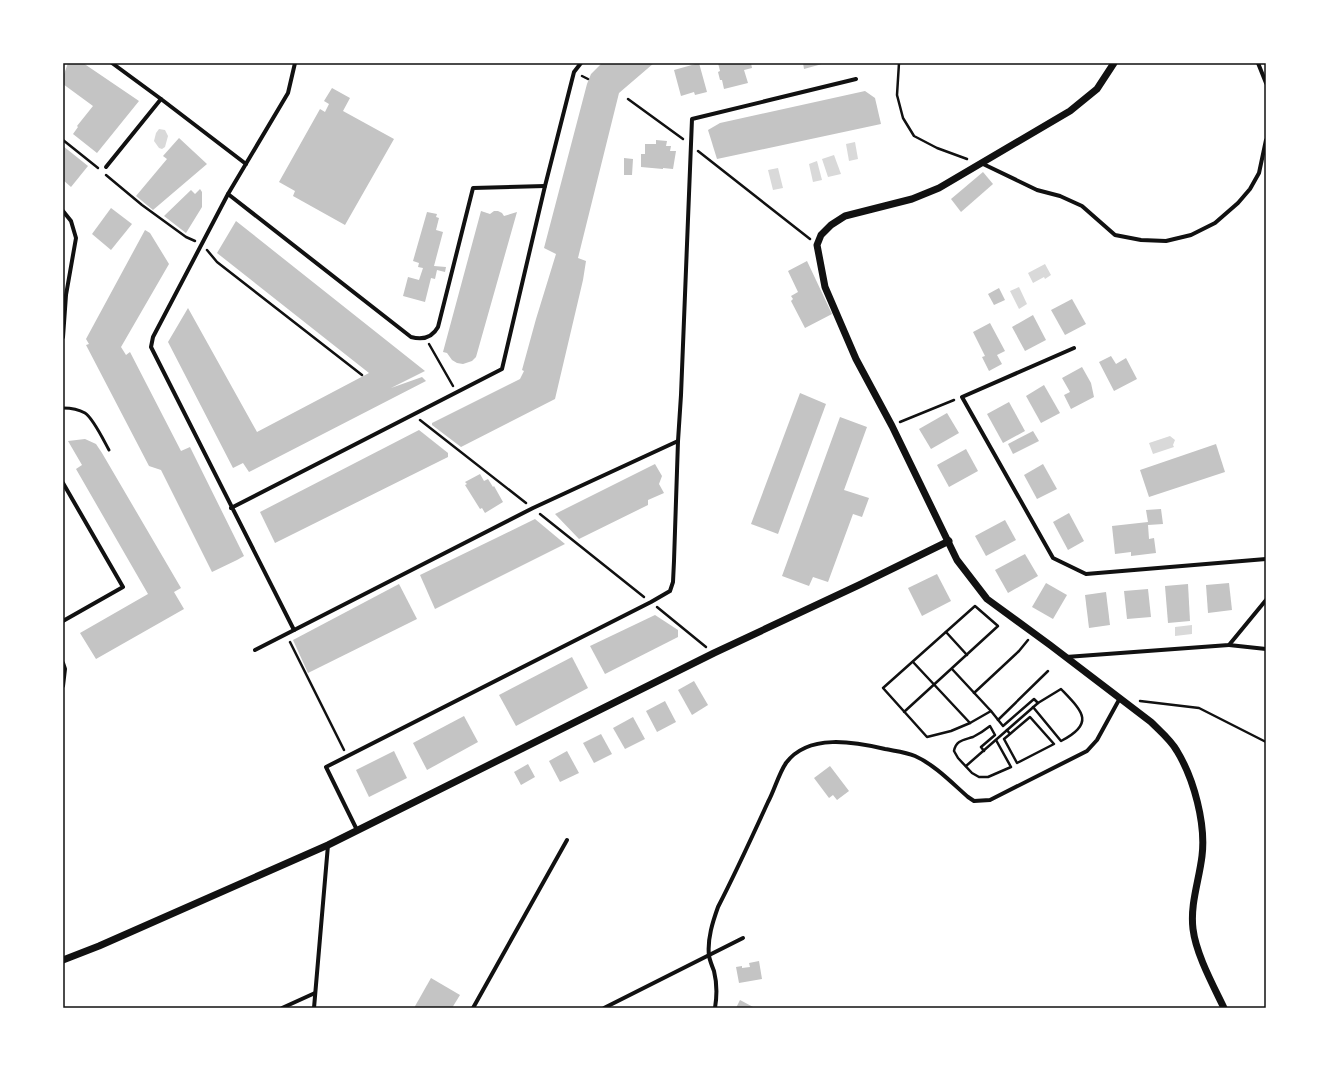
<svg xmlns="http://www.w3.org/2000/svg" width="1329" height="1071" viewBox="0 0 1329 1071" font-family="'Sofia Sans Condensed',sans-serif">
  <style>
    .water { fill: #d9d9d9 }
    .building { fill: #c4c4c4 }
    .lines { fill: none; stroke-linecap: round; stroke-linejoin: round }
    .path { stroke: #111; stroke-width: 2.5 }
    .service { stroke: #111; stroke-width: 3 }
    .minor { stroke: #111; stroke-width: 4 }
    .tertiary { stroke: #111; stroke-width: 7 }
    .neatline { fill: none; stroke: #111; stroke-width: 1.5 }
  </style>
  <rect width="100%" height="100%" fill="#fff"/>
  <g class="water">
    <polygon points="159,129 165,130 168,136 165,147 162,149 159,148 154,141 156,133"/>
    <polygon points="855,142 858,159 849,161 846,144"/>
    <polygon points="834,155 841,174 828,177 822,159"/>
    <polygon points="817,161 822,180 813,182 809,164"/>
    <polygon points="778,168 783,188 773,190 768,170"/>
    <polygon points="1045,264 1051,275 1045,279 1044,277 1033,283 1028,273"/>
    <polygon points="1019,287 1027,304 1019,309 1010,291"/>
    <polygon points="1170,436 1175,440 1173,445 1174,447 1153,454 1149,443"/>
    <polygon points="1192,625 1192,634 1175,636 1175,627"/>
  </g>
  <g class="building">
    <polygon points="68,63 83,63 139,101 97,153 73,134 78,127 77,126 93,106 63,84 63,77"/>
    <polygon points="602,63 654,63 619,93 578,258 586,261 583,280 555,399 461,447 432,425 432,423 520,379 524,371 522,370 536,319 556,254 544,248 587,84 591,74"/>
    <polygon points="699,63 707,92 695,95 694,92 681,96 674,70"/>
    <polygon points="718,63 751,63 752,68 744,70 748,83 724,89 722,80 720,80 718,72 720,71"/>
    <polygon points="803,63 822,63 822,64 804,69"/>
    <polygon points="332,88 350,98 343,111 394,139 345,225 293,196 295,191 279,182 320,109 325,112 329,104 324,101"/>
    <polygon points="865,91 875,98 881,124 717,159 708,130 720,123"/>
    <polygon points="179,138 207,164 153,210 136,196 167,159 163,156"/>
    <polygon points="656,140 667,141 666,146 671,146 670,151 676,151 673,169 663,168 663,169 641,167 641,154 645,154 645,144 656,144"/>
    <polygon points="63,146 88,166 71,187 63,180"/>
    <polygon points="624,158 633,159 632,175 624,175"/>
    <polygon points="983,172 993,184 961,212 951,199"/>
    <polygon points="200,189 202,192 202,207 186,233 164,216 191,190 195,194"/>
    <polygon points="111,208 132,224 111,250 92,234"/>
    <polygon points="481,211 490,214 494,211 498,211 502,213 504,216 517,212 476,357 472,361 463,364 457,363 452,360 447,353 443,352"/>
    <polygon points="427,212 437,214 436,217 439,218 436,230 443,232 434,266 446,267 445,272 437,270 435,279 431,278 425,302 403,296 408,277 419,280 423,268 418,267 419,263 413,261"/>
    <polygon points="236,221 425,371 391,388 422,377 426,381 249,472 243,463 233,468 168,342 188,308 257,432 369,373 217,253"/>
    <polygon points="145,230 150,233 169,264 121,347 126,355 130,352 181,451 190,447 244,556 237,560 212,572 161,470 149,466 86,345 89,344 86,339"/>
    <polygon points="807,261 832,314 805,328 791,301 793,299 791,296 798,292 788,271"/>
    <polygon points="999,288 1005,300 994,305 988,294"/>
    <polygon points="1072,299 1086,324 1065,335 1051,310"/>
    <polygon points="1033,315 1046,340 1025,351 1012,327"/>
    <polygon points="990,323 1005,351 997,355 1002,364 989,371 982,357 985,356 973,332"/>
    <polygon points="1111,356 1116,364 1126,358 1137,379 1114,391 1099,362"/>
    <polygon points="1082,367 1091,383 1094,397 1071,409 1064,395 1070,392 1062,378"/>
    <polygon points="1044,385 1060,413 1041,423 1026,396"/>
    <polygon points="800,393 826,404 778,534 751,524"/>
    <polygon points="1009,402 1025,431 1003,443 987,414"/>
    <polygon points="947,413 959,433 931,449 919,429"/>
    <polygon points="840,417 867,427 844,490 869,498 862,517 853,514 828,582 813,577 809,586 782,576"/>
    <polygon points="419,430 448,453 448,457 275,543 260,512"/>
    <polygon points="1033,431 1039,441 1013,454 1008,444"/>
    <polygon points="85,439 96,444 102,453 181,588 174,592 184,609 96,659 80,633 148,594 76,469 82,465 68,441"/>
    <polygon points="1216,444 1225,472 1149,497 1140,470"/>
    <polygon points="966,449 978,471 949,487 937,465"/>
    <polygon points="655,464 662,476 659,484 664,493 648,500 648,505 579,539 555,514"/>
    <polygon points="1043,464 1057,489 1037,499 1024,475"/>
    <polygon points="480,474 484,481 488,479 493,487 494,486 503,502 485,513 482,508 480,509 465,485 467,484 465,482"/>
    <polygon points="1161,509 1163,524 1148,525 1149,539 1154,538 1156,553 1131,556 1131,552 1115,554 1112,526 1148,522 1146,510"/>
    <polygon points="1069,513 1084,541 1068,550 1053,522"/>
    <polygon points="535,519 565,544 435,609 420,575"/>
    <polygon points="1005,520 1016,540 986,556 975,536"/>
    <polygon points="1025,554 1038,576 1008,593 995,570"/>
    <polygon points="937,574 951,601 922,616 908,588"/>
    <polygon points="1046,583 1067,595 1053,619 1032,607"/>
    <polygon points="1229,583 1232,610 1208,613 1206,585"/>
    <polygon points="399,584 417,619 308,673 293,640"/>
    <polygon points="1188,584 1190,621 1168,623 1165,586"/>
    <polygon points="1148,589 1151,617 1127,619 1124,591"/>
    <polygon points="1106,592 1110,625 1089,628 1085,595"/>
    <polygon points="655,615 678,630 678,637 605,674 590,646"/>
    <polygon points="572,657 588,688 516,726 499,695"/>
    <polygon points="694,681 708,705 692,715 678,690"/>
    <polygon points="665,701 676,722 657,732 646,711"/>
    <polygon points="464,716 478,742 427,770 413,743"/>
    <polygon points="633,717 645,739 625,749 613,728"/>
    <polygon points="601,734 612,754 594,763 583,743"/>
    <polygon points="394,751 407,778 369,797 356,770"/>
    <polygon points="567,751 579,773 560,782 549,761"/>
    <polygon points="528,764 535,777 521,785 514,772"/>
    <polygon points="830,766 849,791 837,800 833,795 829,798 814,778"/>
    <polygon points="759,961 762,979 739,983 736,967 742,966 742,968 750,967 749,963"/>
    <polygon points="431,978 460,995 452,1008 414,1008"/>
    <polygon points="740,1000 755,1008 736,1008"/>
  </g>
  <g class="lines">
    <g class="path">
      <polyline points="899,63 897,95 903,118 914,136 937,148 967,159"/>
      <polyline points="582,76 588,79"/>
      <polyline points="628,99 683,139"/>
      <polyline points="63,140 98,168"/>
      <polyline points="698,151 810,239"/>
      <polyline points="106,175 142,205 186,237 195,241"/>
      <polyline points="207,250 217,262 362,375"/>
      <polyline points="429,344 453,386"/>
      <polyline points="420,420 526,503"/>
      <polyline points="900,422 954,400"/>
      <polyline points="540,514 644,597"/>
      <polyline points="657,607 706,647"/>
      <polyline points="946,632 967,655"/>
      <polyline points="290,642 344,750"/>
      <polyline points="913,662 970,723"/>
      <polyline points="952,669 991,711 1003,726 1034,699 1038,703 966,766"/>
      <polyline points="974,693 1019,651 1028,640"/>
      <polyline points="1140,701 1199,708 1266,742"/>
      <path d="M1033 707 1061 741C1096 723 1082 711 1061 689L1038 703"/>
      <polyline points="904,712 998,626 975,606 883,688 927,737 951,731 970,723 991,711"/>
      <polyline points="998,720 1048,671"/>
      <polyline points="1007,730 1010,734 1004,739 1017,763 1054,744 1030,717 1010,734"/>
      <path d="M984 751 981 747 995 735 990 726C985 730 979 734 973 737 964 740 956 740 954 751L958 758 972 773 979 777H988L1011 767 996 740"/>
    </g>
    <path class="service" d="M63 408C70 408 78 409 85 413 93 418 104 441 109 450"/>
    <g class="minor">
      <polyline points="112,63 161,99 246,164"/>
      <polyline points="1258,63 1266,83"/>
      <polyline points="981,163 1037,190 1060,196 1082,206 1115,235 1141,240 1166,241 1191,235 1215,223 1238,203 1250,189 1259,173 1266,140"/>
      <polyline points="106,167 161,99"/>
      <path d="M228 194 411 337C422 340 432 338 438 327L473 188 545 186"/>
      <polyline points="63,211 71,221 76,238 66,295 63,337"/>
      <polyline points="1074,348 962,397 1053,558 1086,574 1266,559"/>
      <polyline points="63,483 123,587 63,621"/>
      <polyline points="231,508 502,369 545,186 574,72 581,63"/>
      <polyline points="294,630 151,347 153,337 228,194 288,93 295,63"/>
      <polyline points="1229,645 1266,649"/>
      <polyline points="255,650 533,508 678,441"/>
      <polyline points="1066,657 1229,645 1266,600"/>
      <polyline points="63,663 65,669 63,686"/>
      <polyline points="357,830 326,767 651,602 670,591 673,582 674,561 678,441 681,395 692,119 856,79"/>
      <polyline points="282,1008 315,993"/>
      <polyline points="314,1008 328,845"/>
      <polyline points="473,1008 567,840"/>
      <polyline points="604,1008 743,938"/>
      <path d="M715 1008C717 996 717 983 714 971 712 966 710 961 709 956 707 939 713 921 718 907 736 872 752 837 768 802 774 791 779 773 786 763 808 733 855 742 885 749 895 751 906 752 915 756 935 765 952 783 968 797L974 801 990 800 1087 751 1097 740 1120 698"/>
    </g>
    <g class="tertiary">
      <path d="M1114 63 1097 89 1070 111 939 188 912 199 845 216 831 225 821 235 817 245 825 287 856 359 892 426 957 560 987 599 1050 645 1151 722C1160 731 1171 740 1177 751 1194 779 1206 824 1202 856 1199 881 1190 904 1193 929 1196 954 1213 985 1224 1008"/>
      <polyline points="63,960 99,946 328,845 714,653 859,585 949,541"/>
    </g>
  </g>
  <rect width="1329" height="1071" fill="none" stroke="#ffffff" stroke-width="128"/>
  <rect x="64" y="64" width="1201" height="943" class="neatline"/>
</svg>
